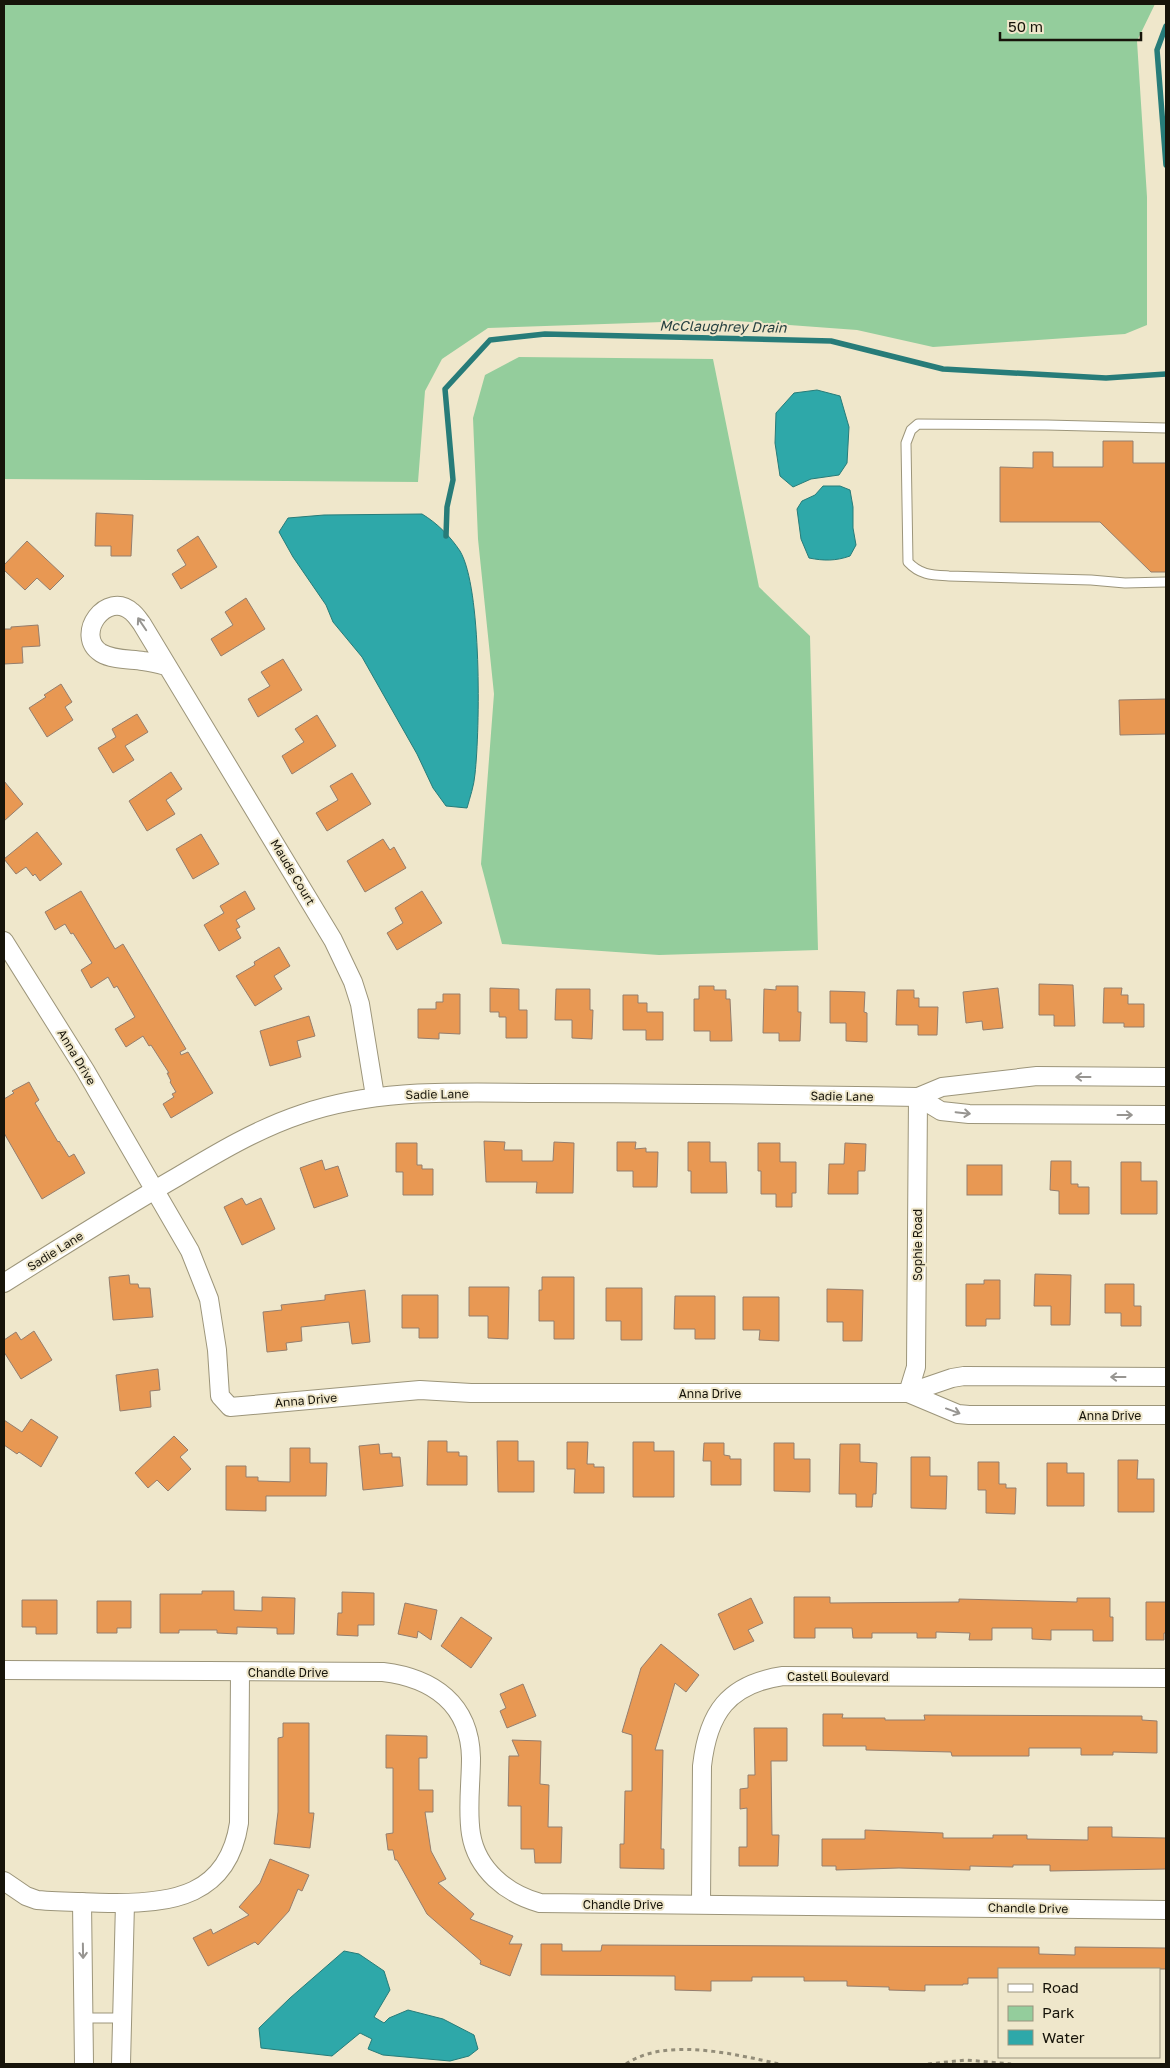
<svg xmlns="http://www.w3.org/2000/svg" width="1170" height="2068" viewBox="0 0 1170 2068" font-family="'Golos Text',sans-serif">
  <style>
    .green { fill: #94cd9c }
    .water { fill: #2ea8a9; stroke: #277c79 }
    .lines { fill: none; stroke-linecap: round; stroke-linejoin: round }
    .stream { stroke: #277c79; stroke-width: 5.5 }
    .building { fill: #e89853; stroke: #957e6d }
    .lane-casing { stroke: #9c957a; stroke-width: 11 }
    .street-casing { stroke: #9c957a; stroke-width: 20 }
    .path { stroke: #938d79; stroke-width: 3; stroke-dasharray: 4 4; stroke-linecap: butt }
    .lane { stroke: #fff; stroke-width: 9 }
    .street { stroke: #fff; stroke-width: 18 }
    .oneway { stroke: #979591 }
    .labels { text-anchor: middle; dominant-baseline: central; stroke-width: 4; stroke-linejoin: round; paint-order: stroke }
    .street-label { font-size: 12px; fill: #17140a; stroke: #efe7cb }
    .water-label { font-size: 14px; font-style: italic; fill: #284242; stroke: #efe7cb }
  </style>
  <rect width="100%" height="100%" fill="#efe7cb"/>
  <g class="green">
    <polygon points="4,4 1155,4 1137,41 1147,197 1147,325 1125,334 933,347 857,330 723,320 488,328 442,359 425,391 418,482 4,479"/>
    <polygon points="519,357 713,359 759,587 810,636 818,950 659,955 502,944 481,864 494,694 478,539 473,418 485,375"/>
  </g>
  <g class="water">
    <polygon points="817,390 840,396 849,427 847,463 839,475 811,479 793,487 780,476 775,443 776,413 794,393"/>
    <path d="M823 486H840L850 490 853 507V528L856 545 850 556C836 561 824 561 809 558L801 539 797 509 802 501 815 495Z"/>
    <path d="M422 514C437 523 450 536 460 551 482 588 480 729 475 774 474 786 470 797 467 808L446 806 433 788 417 754 362 657 333 622 326 605 293 557 279 532 288 518 324 515Z"/>
    <polygon points="344,1951 359,1954 384,1971 390,1990 374,2017 384,2023 389,2018 408,2010 443,2019 474,2035 478,2049 469,2056 450,2061 383,2055 368,2049 372,2039 360,2033 332,2056 261,2048 259,2028 290,1998"/>
  </g>
  <g class="lines">
    <g class="stream">
      <polyline points="1166,26 1157,50 1166,165"/>
      <polyline points="446,536 447,507 453,480 445,389 490,340 545,334 831,341 943,369 1106,378 1166,374"/>
    </g>
  </g>
  <g class="building">
    <polygon points="1103,441 1133,441 1133,463 1166,463 1166,572 1151,572 1100,522 1000,522 1000,467 1033,468 1033,452 1053,452 1053,467 1103,467"/>
    <polygon points="96,513 133,515 131,556 111,556 111,546 95,546"/>
    <polygon points="198,536 217,567 181,589 172,574 186,565 177,550"/>
    <polygon points="27,541 64,576 50,590 37,578 25,590 4,570 4,565"/>
    <polygon points="246,598 265,629 221,656 211,639 233,625 225,612"/>
    <polygon points="38,625 40,646 22,647 23,663 4,664 4,629 11,629 11,627"/>
    <polygon points="283,659 302,690 258,717 248,699 270,686 261,672"/>
    <polygon points="61,684 72,702 65,707 73,720 47,737 29,708 46,697 44,695"/>
    <polygon points="1166,699 1166,734 1120,735 1119,700"/>
    <polygon points="137,714 148,732 125,746 134,760 113,773 98,748 116,737 112,729"/>
    <polygon points="317,715 336,746 292,774 282,756 304,742 295,729"/>
    <polygon points="171,772 182,789 166,800 175,814 147,831 129,801"/>
    <polygon points="352,773 371,804 327,831 316,813 338,800 330,786"/>
    <polygon points="4,781 23,804 4,821"/>
    <polygon points="37,832 62,864 40,881 35,874 33,876 26,867 16,874 4,859"/>
    <polygon points="201,834 219,864 193,879 176,849"/>
    <polygon points="383,839 390,850 394,847 406,868 365,892 347,861"/>
    <polygon points="81,891 115,949 123,944 186,1049 180,1052 181,1055 188,1052 213,1093 171,1118 163,1104 174,1097 172,1094 176,1092 170,1082 171,1081 167,1073 169,1073 151,1045 149,1046 143,1036 126,1047 115,1029 135,1017 117,986 114,988 108,977 91,988 81,970 92,963 73,933 71,934 65,924 55,930 45,912"/>
    <polygon points="245,891 255,909 236,920 240,927 236,929 241,938 219,951 204,925 224,913 220,906"/>
    <polygon points="422,891 442,923 397,950 387,933 403,923 395,908"/>
    <polygon points="279,947 290,966 274,976 282,989 255,1006 236,976 255,965 254,962"/>
    <polygon points="1039,984 1073,985 1075,1026 1054,1026 1054,1015 1039,1015"/>
    <polygon points="699,986 714,986 714,990 726,990 726,999 730,999 732,1041 710,1041 710,1031 694,1031 694,999 699,999"/>
    <polygon points="776,986 798,986 798,1012 801,1012 800,1041 779,1041 779,1033 763,1033 764,989 776,990"/>
    <polygon points="490,988 519,989 519,1010 527,1010 527,1038 506,1038 506,1017 499,1017 499,1012 490,1012"/>
    <polygon points="998,988 1003,1028 983,1030 982,1021 966,1023 963,992"/>
    <polygon points="1104,988 1122,988 1121,995 1128,995 1128,1004 1144,1004 1144,1027 1124,1027 1124,1023 1103,1023"/>
    <polygon points="556,989 590,989 590,1010 593,1010 592,1039 572,1038 572,1020 555,1020"/>
    <polygon points="897,990 914,990 914,998 919,998 919,1007 938,1007 937,1035 918,1035 918,1025 896,1025"/>
    <polygon points="830,991 865,992 864,1012 867,1013 867,1042 846,1041 846,1023 830,1023"/>
    <polygon points="443,994 460,994 460,1034 439,1033 439,1039 418,1038 418,1009 436,1009 436,1002 443,1002"/>
    <polygon points="623,995 638,995 638,1003 647,1003 647,1012 663,1012 663,1040 646,1040 646,1030 623,1030"/>
    <polygon points="309,1016 315,1036 297,1041 301,1057 270,1066 260,1031"/>
    <polygon points="29,1082 39,1100 35,1103 58,1142 59,1141 69,1157 74,1154 85,1173 42,1199 4,1133 4,1099 14,1093 12,1091"/>
    <polygon points="484,1141 505,1142 504,1150 522,1150 522,1161 553,1161 554,1142 574,1143 573,1193 536,1193 537,1182 486,1182"/>
    <polygon points="617,1142 636,1142 635,1149 646,1148 646,1152 658,1152 657,1187 633,1187 633,1171 617,1171"/>
    <polygon points="688,1142 710,1142 710,1162 726,1162 727,1193 691,1193 691,1171 688,1171"/>
    <polygon points="396,1143 417,1143 417,1165 422,1165 422,1169 433,1169 433,1195 403,1195 403,1172 396,1172"/>
    <polygon points="758,1143 780,1143 780,1162 796,1162 796,1193 792,1193 792,1207 776,1207 776,1194 761,1194 761,1171 758,1171"/>
    <polygon points="845,1143 866,1144 865,1171 858,1171 858,1194 828,1194 829,1164 844,1164"/>
    <polygon points="322,1160 325,1170 338,1166 348,1196 314,1208 300,1168"/>
    <polygon points="1051,1161 1071,1161 1071,1184 1078,1184 1078,1187 1089,1187 1089,1214 1059,1214 1059,1191 1050,1190"/>
    <polygon points="1121,1162 1141,1162 1141,1181 1157,1181 1157,1214 1121,1214"/>
    <rect x="967" y="1165" width="35" height="30"/>
    <polygon points="242,1198 246,1205 261,1198 275,1229 242,1245 224,1207"/>
    <polygon points="1035,1274 1071,1275 1070,1325 1051,1325 1051,1306 1034,1306"/>
    <polygon points="129,1275 130,1284 138,1284 139,1288 150,1288 153,1317 113,1320 109,1277"/>
    <polygon points="542,1277 574,1277 574,1339 554,1339 554,1321 539,1321 539,1290 542,1290"/>
    <polygon points="984,1280 1000,1280 1000,1319 986,1319 986,1326 966,1326 966,1284 984,1284"/>
    <polygon points="1105,1284 1134,1284 1134,1306 1141,1306 1141,1326 1121,1326 1121,1313 1105,1313"/>
    <polygon points="469,1287 509,1287 508,1339 488,1338 488,1316 469,1316"/>
    <polygon points="606,1288 642,1288 642,1340 621,1340 621,1321 606,1321"/>
    <polygon points="827,1289 863,1290 862,1341 843,1341 843,1322 827,1322"/>
    <polygon points="365,1290 370,1342 352,1344 349,1322 301,1327 302,1341 286,1343 287,1350 267,1352 263,1312 282,1310 281,1305 325,1300 325,1295"/>
    <polygon points="402,1295 438,1295 438,1338 419,1338 419,1328 402,1328"/>
    <polygon points="675,1296 715,1296 715,1339 695,1339 695,1329 674,1329"/>
    <polygon points="743,1297 779,1297 779,1341 759,1340 760,1330 743,1330"/>
    <polygon points="34,1331 52,1360 21,1379 4,1352 4,1340 16,1332 21,1340"/>
    <polygon points="158,1369 160,1390 150,1391 151,1407 120,1411 116,1375"/>
    <polygon points="31,1419 58,1437 41,1467 19,1452 17,1454 4,1445 4,1420 22,1432"/>
    <polygon points="174,1436 188,1450 180,1457 191,1469 168,1491 157,1480 148,1488 135,1473"/>
    <polygon points="428,1441 447,1441 447,1452 459,1452 459,1456 467,1456 467,1485 427,1485"/>
    <polygon points="497,1441 518,1441 518,1461 534,1461 534,1492 498,1492"/>
    <polygon points="567,1442 588,1442 587,1464 594,1464 594,1467 604,1467 604,1493 574,1493 575,1469 567,1469"/>
    <polygon points="633,1442 654,1442 654,1451 674,1451 674,1497 633,1497"/>
    <polygon points="704,1443 724,1443 724,1455 730,1456 730,1459 741,1459 741,1485 711,1485 711,1461 703,1461"/>
    <polygon points="774,1443 794,1443 794,1459 810,1459 810,1492 774,1491"/>
    <polygon points="379,1444 380,1454 392,1453 392,1457 400,1457 403,1486 363,1490 359,1446"/>
    <polygon points="840,1444 860,1444 860,1462 877,1463 876,1494 873,1494 872,1507 856,1507 856,1494 839,1494"/>
    <polygon points="290,1448 310,1448 310,1463 327,1463 326,1496 266,1496 266,1511 226,1510 226,1466 246,1466 246,1477 258,1477 258,1481 290,1482"/>
    <polygon points="911,1457 930,1457 930,1476 947,1476 946,1509 911,1508"/>
    <polygon points="1118,1460 1138,1460 1137,1479 1154,1479 1154,1512 1118,1512"/>
    <polygon points="978,1462 999,1462 999,1484 1006,1484 1006,1488 1016,1488 1015,1514 986,1513 986,1490 978,1490"/>
    <polygon points="1047,1463 1067,1463 1067,1473 1084,1473 1084,1506 1047,1506"/>
    <polygon points="202,1591 234,1591 234,1610 262,1611 262,1597 295,1598 294,1634 277,1634 277,1628 237,1627 237,1634 217,1633 217,1630 179,1630 179,1633 160,1633 160,1594 202,1594"/>
    <polygon points="342,1592 374,1593 374,1625 358,1625 358,1636 337,1635 338,1613 342,1613"/>
    <polygon points="794,1597 830,1597 830,1603 959,1602 959,1599 1077,1602 1077,1598 1110,1598 1110,1617 1113,1617 1113,1641 1093,1641 1093,1630 1051,1630 1051,1640 1032,1639 1032,1628 992,1628 992,1640 969,1640 970,1633 936,1632 936,1638 917,1638 917,1633 872,1633 872,1638 853,1638 852,1628 815,1628 815,1638 794,1638"/>
    <polygon points="751,1598 763,1623 748,1630 754,1641 734,1650 718,1614"/>
    <polygon points="22,1600 57,1600 57,1634 36,1634 36,1627 22,1627"/>
    <polygon points="97,1601 131,1601 131,1628 117,1628 117,1633 97,1633"/>
    <polygon points="1146,1602 1166,1602 1166,1633 1164,1633 1164,1640 1146,1640"/>
    <polygon points="405,1603 437,1610 431,1640 418,1631 417,1638 398,1634"/>
    <polygon points="461,1617 492,1638 471,1668 441,1646"/>
    <polygon points="661,1644 699,1675 686,1692 675,1683 655,1750 663,1750 661,1849 664,1849 664,1869 620,1868 620,1844 624,1844 625,1791 632,1791 632,1735 622,1732 641,1668"/>
    <polygon points="523,1684 536,1716 507,1728 500,1711 506,1708 500,1694"/>
    <polygon points="823,1714 843,1714 842,1718 885,1718 885,1720 925,1720 924,1715 1142,1716 1142,1720 1157,1721 1157,1753 1113,1752 1113,1755 1081,1755 1081,1748 1029,1748 1029,1756 952,1756 951,1752 866,1750 866,1746 823,1746"/>
    <polygon points="283,1723 309,1723 309,1813 314,1813 310,1848 274,1844 278,1812 278,1738 283,1737"/>
    <polygon points="754,1728 787,1728 787,1761 771,1761 772,1835 779,1835 778,1866 739,1866 739,1847 747,1847 747,1808 740,1809 740,1789 748,1788 748,1775 755,1775"/>
    <polygon points="386,1735 427,1736 427,1758 419,1758 419,1790 433,1790 433,1812 425,1812 431,1851 446,1879 438,1883 474,1914 470,1919 513,1936 509,1944 522,1944 510,1976 480,1964 481,1961 427,1914 397,1860 395,1860 393,1850 388,1850 386,1834 393,1833 393,1768 386,1768"/>
    <polygon points="512,1740 541,1741 540,1784 549,1785 548,1827 562,1827 561,1863 535,1863 534,1849 521,1849 521,1806 508,1806 509,1756 519,1756"/>
    <polygon points="1088,1827 1112,1827 1112,1837 1166,1838 1166,1869 1050,1871 1050,1865 1013,1865 1013,1867 970,1866 970,1870 899,1868 836,1870 836,1866 822,1866 822,1839 865,1839 865,1830 943,1833 943,1838 993,1838 993,1835 1027,1835 1027,1839 1088,1840"/>
    <polygon points="270,1859 309,1875 302,1891 298,1889 289,1911 258,1945 255,1942 208,1966 193,1938 211,1929 213,1934 249,1915 239,1907 260,1883"/>
    <polygon points="541,1944 562,1944 562,1951 601,1951 602,1945 1039,1947 1039,1954 1075,1955 1075,1947 1166,1948 1166,1969 999,1969 999,1978 968,1978 968,1984 963,1984 963,1985 925,1985 925,1991 889,1990 889,1987 847,1986 847,1981 804,1981 804,1977 752,1977 752,1981 711,1981 711,1991 675,1990 675,1976 541,1975"/>
  </g>
  <g class="lines">
    <g class="lane-casing">
      <g id="lane">
        <path d="M1166 428 1047 425 918 424 911 430 906 443 908 562C920 575 932 575 949 576L1091 580 1125 583 1166 582"/>
        <polyline points="84,2018 121,2018"/>
      </g>
    </g>
    <g class="street-casing">
      <g id="street">
        <path d="M166 666C159 664 151 662 143 661 130 659 113 660 101 653 73 635 107 589 132 612 136 615 139 620 142 624L333 940 353 982 360 1004 375 1096"/>
        <polyline points="4,941 85,1070 190,1251 209,1299 217,1350 220,1396 230,1407 420,1390 471,1393 908,1393 952,1378 964,1376 1166,1377"/>
        <polyline points="918,1097 941,1111 969,1114 1166,1115"/>
        <path d="M4 1283C61 1247 118 1211 177 1177 217 1153 257 1129 302 1114 380 1087 464 1093 546 1093 670 1093 794 1095 918 1097L942 1087 1037 1076 1166 1077"/>
        <polyline points="908,1393 916,1367 918,1097"/>
        <polyline points="908,1393 958,1414 969,1415 1166,1415"/>
        <path d="M4 1670 383 1672C433 1678 470 1704 471 1758 471 1783 467 1810 471 1834 477 1870 507 1894 540 1903L1166 1910"/>
        <path d="M4 1881 26 1896 37 1900C61 1902 85 1902 109 1903 172 1904 228 1896 239 1823L240 1672"/>
        <polyline points="82,1902 84,2064"/>
        <path d="M701 1904 702 1766C708 1713 728 1684 783 1676L1166 1678"/>
        <polyline points="121,2064 125,1903"/>
      </g>
    </g>
    <g class="path">
      <path d="M626 2064C665 2037 735 2054 779 2064"/>
      <polyline points="928,2064 966,2060 1011,2064"/>
      <polyline points="1165,2064 1166,2064"/>
    </g>
    <use href="#lane" class="lane"/>
    <use href="#street" class="street"/>
  </g>
  <defs><path id="oneway-shaft" d="M-6 0H5M1.5-3L5.5 0L1.5 3" fill="none" stroke-width="1.6" stroke-linecap="round" stroke-linejoin="round" transform="scale(1.25)"/></defs>
  <g class="oneway">
    <use href="#oneway-shaft" transform="translate(142 624) rotate(-124)"/>
    <use href="#oneway-shaft" transform="translate(1083 1077) rotate(-180)"/>
    <use href="#oneway-shaft" transform="translate(963 1113) rotate(6)"/>
    <use href="#oneway-shaft" transform="translate(1125 1115)"/>
    <use href="#oneway-shaft" transform="translate(1118 1377) rotate(-180)"/>
    <use href="#oneway-shaft" transform="translate(953 1411) rotate(20)"/>
    <use href="#oneway-shaft" transform="translate(83 1951) rotate(89)"/>
  </g>
  <g class="labels">
    <g class="street-label">
      <text transform="translate(293 872) rotate(59)">Maude Court</text>
      <text transform="translate(77 1057) rotate(59)">Anna Drive</text>
      <text transform="translate(437 1094) rotate(-1)">Sadie Lane</text>
      <text transform="translate(842 1096) rotate(1)">Sadie Lane</text>
      <text transform="translate(917 1245) rotate(-90)">Sophie Road</text>
      <text transform="translate(55 1251) rotate(-32)">Sadie Lane</text>
      <text x="710" y="1393">Anna Drive</text>
      <text transform="translate(306 1400) rotate(-5)">Anna Drive</text>
      <text x="1110" y="1415">Anna Drive</text>
      <text x="288" y="1672">Chandle Drive</text>
      <text x="838" y="1676">Castell Boulevard</text>
      <text x="623" y="1904">Chandle Drive</text>
      <text transform="translate(1028 1908) rotate(1)">Chandle Drive</text>
    </g>
    <g class="water-label">
      <text transform="translate(723 326) rotate(1)">McClaughrey Drain</text>
    </g>
  </g>
  <rect width="1170" height="2068" fill="none" stroke="#17140a" stroke-width="10"/>
  <rect x="998" y="1968" width="162" height="90" fill="#efe7cb" stroke="#99937e"/>
  <rect x="1008" y="1984" width="25" height="8" fill="#ffffff" stroke="#99937e"/>
  <text x="1042" y="1993" font-size="15" fill="#17140a">Road</text>
  <rect x="1008" y="2006" width="25" height="15" fill="#94cd9c" stroke="#99937e"/>
  <text x="1042" y="2018" font-size="15" fill="#17140a">Park</text>
  <rect x="1008" y="2030" width="25" height="15" fill="#2ea8a9" stroke="#99937e"/>
  <text x="1042" y="2043" font-size="15" fill="#17140a">Water</text>
  <path d="M1000 32v8h141v-8" fill="none" stroke="#17140a" stroke-width="2.5"/>
  <text x="1008" y="32" font-size="15" fill="#17140a" stroke="#efe7cb" stroke-width="4" paint-order="stroke">50 m</text>
</svg>
